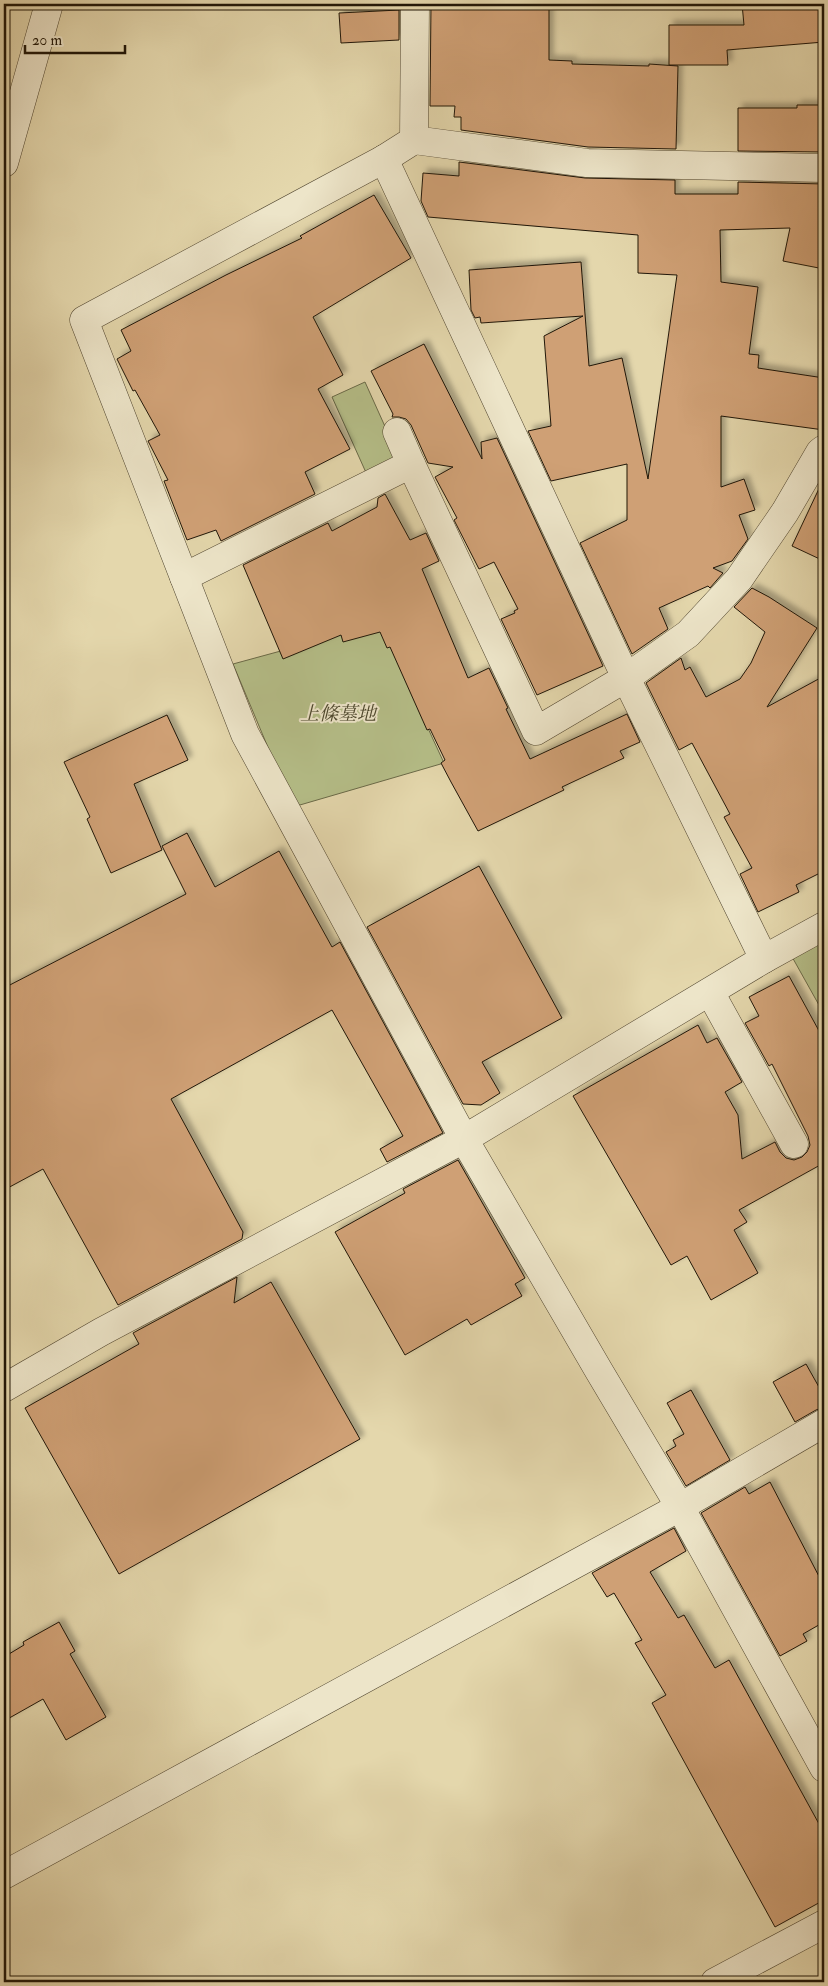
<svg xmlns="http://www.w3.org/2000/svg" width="828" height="1986" viewBox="0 0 828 1986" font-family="'IM FELL Double Pica','Noto Serif JP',serif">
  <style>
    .green { fill: #b5be88; stroke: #6a6a48 }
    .building { fill: #cfa075; stroke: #201607; filter: url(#shadow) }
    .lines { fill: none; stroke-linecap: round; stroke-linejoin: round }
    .minor-casing { stroke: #514630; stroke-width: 29 }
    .tertiary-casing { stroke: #514630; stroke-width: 29 }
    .minor { stroke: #ede5c9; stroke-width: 28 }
    .tertiary { stroke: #ede5c9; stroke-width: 28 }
    .labels { text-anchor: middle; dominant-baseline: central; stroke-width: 4; stroke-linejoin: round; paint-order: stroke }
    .park-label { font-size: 19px; font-style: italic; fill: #4d482e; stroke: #ede5c9 }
  </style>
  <defs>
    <filter id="shadow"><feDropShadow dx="4.5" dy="-4.5" stdDeviation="2.5" flood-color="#0004"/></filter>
  </defs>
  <rect width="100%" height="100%" fill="#e4d7ac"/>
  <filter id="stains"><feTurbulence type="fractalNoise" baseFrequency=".004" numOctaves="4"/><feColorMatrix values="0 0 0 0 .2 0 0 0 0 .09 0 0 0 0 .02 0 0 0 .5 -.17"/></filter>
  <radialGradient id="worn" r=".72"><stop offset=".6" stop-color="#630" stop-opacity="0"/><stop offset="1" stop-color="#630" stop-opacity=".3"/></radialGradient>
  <g class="green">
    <polygon points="365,382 401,462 368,477 332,397"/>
    <polygon points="380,624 444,763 293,807 233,664"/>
    <polygon points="824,936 824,1014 791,955"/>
  </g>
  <g class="building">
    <polygon points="431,4 549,4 549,60 572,61 572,64 649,66 649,64 678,66 676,149 588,147 461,130 461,117 454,117 455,106 430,106"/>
    <polygon points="742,4 824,4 824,42 727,50 728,65 669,65 669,25 744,25"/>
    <polygon points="399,10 399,40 341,43 339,13"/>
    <polygon points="797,105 824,105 824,152 738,151 738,108 797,108"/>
    <polygon points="459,162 585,178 675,180 675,194 738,194 738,182 824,184 824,269 783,261 790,228 720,230 721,282 758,287 749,354 759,355 758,368 824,378 824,430 721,416 721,487 744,479 755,510 739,515 748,539 732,561 713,568 723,573 710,588 708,586 659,608 668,629 632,654 580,543 627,520 627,464 551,481 528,431 551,426 544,336 583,316 481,323 480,317 475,318 471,310 469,270 581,262 589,366 622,358 648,479 677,275 638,273 638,235 428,217 421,201 423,173 459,176"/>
    <polygon points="374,195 411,258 313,317 343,375 318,389 350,449 305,472 315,494 221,541 216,530 187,540 164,481 168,480 148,441 160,435 135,390 133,391 117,359 131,351 121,330 226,275 302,238 300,236"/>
    <polygon points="424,344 482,459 481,442 497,438 603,666 537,695 501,619 515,613 514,611 518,609 494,562 479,569 454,520 457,518 435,477 453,467 428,463 411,425 406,419 399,417 392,417 393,414 371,371"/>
    <polygon points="824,478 824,561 792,546"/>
    <polygon points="385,494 410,540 426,533 439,561 422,569 468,678 489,668 508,708 506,709 530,759 627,714 640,742 620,751 624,758 562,787 564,790 478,831 451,782 441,763 445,760 430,729 427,730 390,647 387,648 380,632 343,642 341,635 283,659 243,565 328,523 332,531 377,507 378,498"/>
    <polygon points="752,588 769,597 817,628 767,707 824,676 824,871 796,885 799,892 758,912 740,874 752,868 724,817 730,814 692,743 679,750 646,683 681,658 685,670 690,667 706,697 740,679 751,663 765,632 734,607"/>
    <polygon points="167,715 188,760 134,784 162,850 111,873 87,819 90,817 64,762"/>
    <polygon points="187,833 215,887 279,851 332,947 340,942 443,1133 387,1162 380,1149 403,1136 332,1010 171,1099 243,1232 242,1239 118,1305 43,1169 4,1190 4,988 186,894 162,846"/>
    <polygon points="479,866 562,1018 482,1062 500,1093 481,1105 463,1104 367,927"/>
    <polygon points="789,976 824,1040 824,1168 822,1164 739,1210 747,1222 734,1230 758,1273 711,1300 687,1256 671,1265 573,1096 698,1025 707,1043 717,1038 742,1082 725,1092 738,1115 742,1159 775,1142 780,1152 786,1158 794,1160 802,1157 807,1152 810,1145 808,1136 772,1064 769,1066 745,1023 759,1016 749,997"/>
    <polygon points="458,1160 525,1278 515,1284 522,1296 471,1325 467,1319 405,1355 335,1232 405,1193 403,1189"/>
    <polygon points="237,1277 234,1303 271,1282 360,1439 119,1574 25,1408 139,1344 133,1333"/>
    <polygon points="806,1364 824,1396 824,1407 816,1410 795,1422 773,1382"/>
    <polygon points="691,1390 730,1460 686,1486 666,1452 676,1446 673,1440 684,1434 667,1403"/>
    <polygon points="770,1482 824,1586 824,1622 803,1634 807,1641 780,1656 701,1513 745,1487 749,1494"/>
    <polygon points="674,1528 686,1551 650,1572 678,1618 684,1615 715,1668 729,1660 824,1833 824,1900 775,1927 652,1703 666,1695 635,1643 642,1640 614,1593 607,1597 592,1573"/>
    <polygon points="59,1622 75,1651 70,1654 106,1717 66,1740 43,1699 4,1721 4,1657 24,1645 23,1642"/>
  </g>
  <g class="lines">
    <g class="minor-casing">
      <g id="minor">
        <polyline points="415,4 414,140 384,159 84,320 245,734 464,1139 599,1371 680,1507 824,1768"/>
        <polyline points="414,140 587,163 824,168"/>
        <polyline points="384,159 626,678 688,634 739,579 785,512 820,452 824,449"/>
        <polyline points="4,163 49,4"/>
        <polyline points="397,432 411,464"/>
        <polyline points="184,577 411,464 536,731 626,678 764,959"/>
        <polyline points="710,992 794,1144"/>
        <polyline points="4,1388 101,1332 464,1139 764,959 824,926"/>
        <polyline points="4,1875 680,1507 824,1423"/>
      </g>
    </g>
    <g class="tertiary-casing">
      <polyline id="tertiary" points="715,1982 824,1924"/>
    </g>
    <use href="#minor" class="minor"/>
    <use href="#tertiary" class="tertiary"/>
  </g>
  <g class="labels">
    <g class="park-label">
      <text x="338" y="714">上條墓地</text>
    </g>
  </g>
  <rect width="828" height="1986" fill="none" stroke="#e4d7ac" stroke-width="20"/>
  <rect x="5" y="5" width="818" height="1976" fill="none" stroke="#201607" stroke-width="2.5"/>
  <rect x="10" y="10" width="808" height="1966" fill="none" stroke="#201607"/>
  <path d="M25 45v8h100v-8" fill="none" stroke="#201607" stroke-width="2.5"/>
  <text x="32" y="45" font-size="15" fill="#201607" stroke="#ede5c9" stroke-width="4" paint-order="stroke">20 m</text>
  <rect width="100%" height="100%" filter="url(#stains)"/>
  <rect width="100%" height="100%" fill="url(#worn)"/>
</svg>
